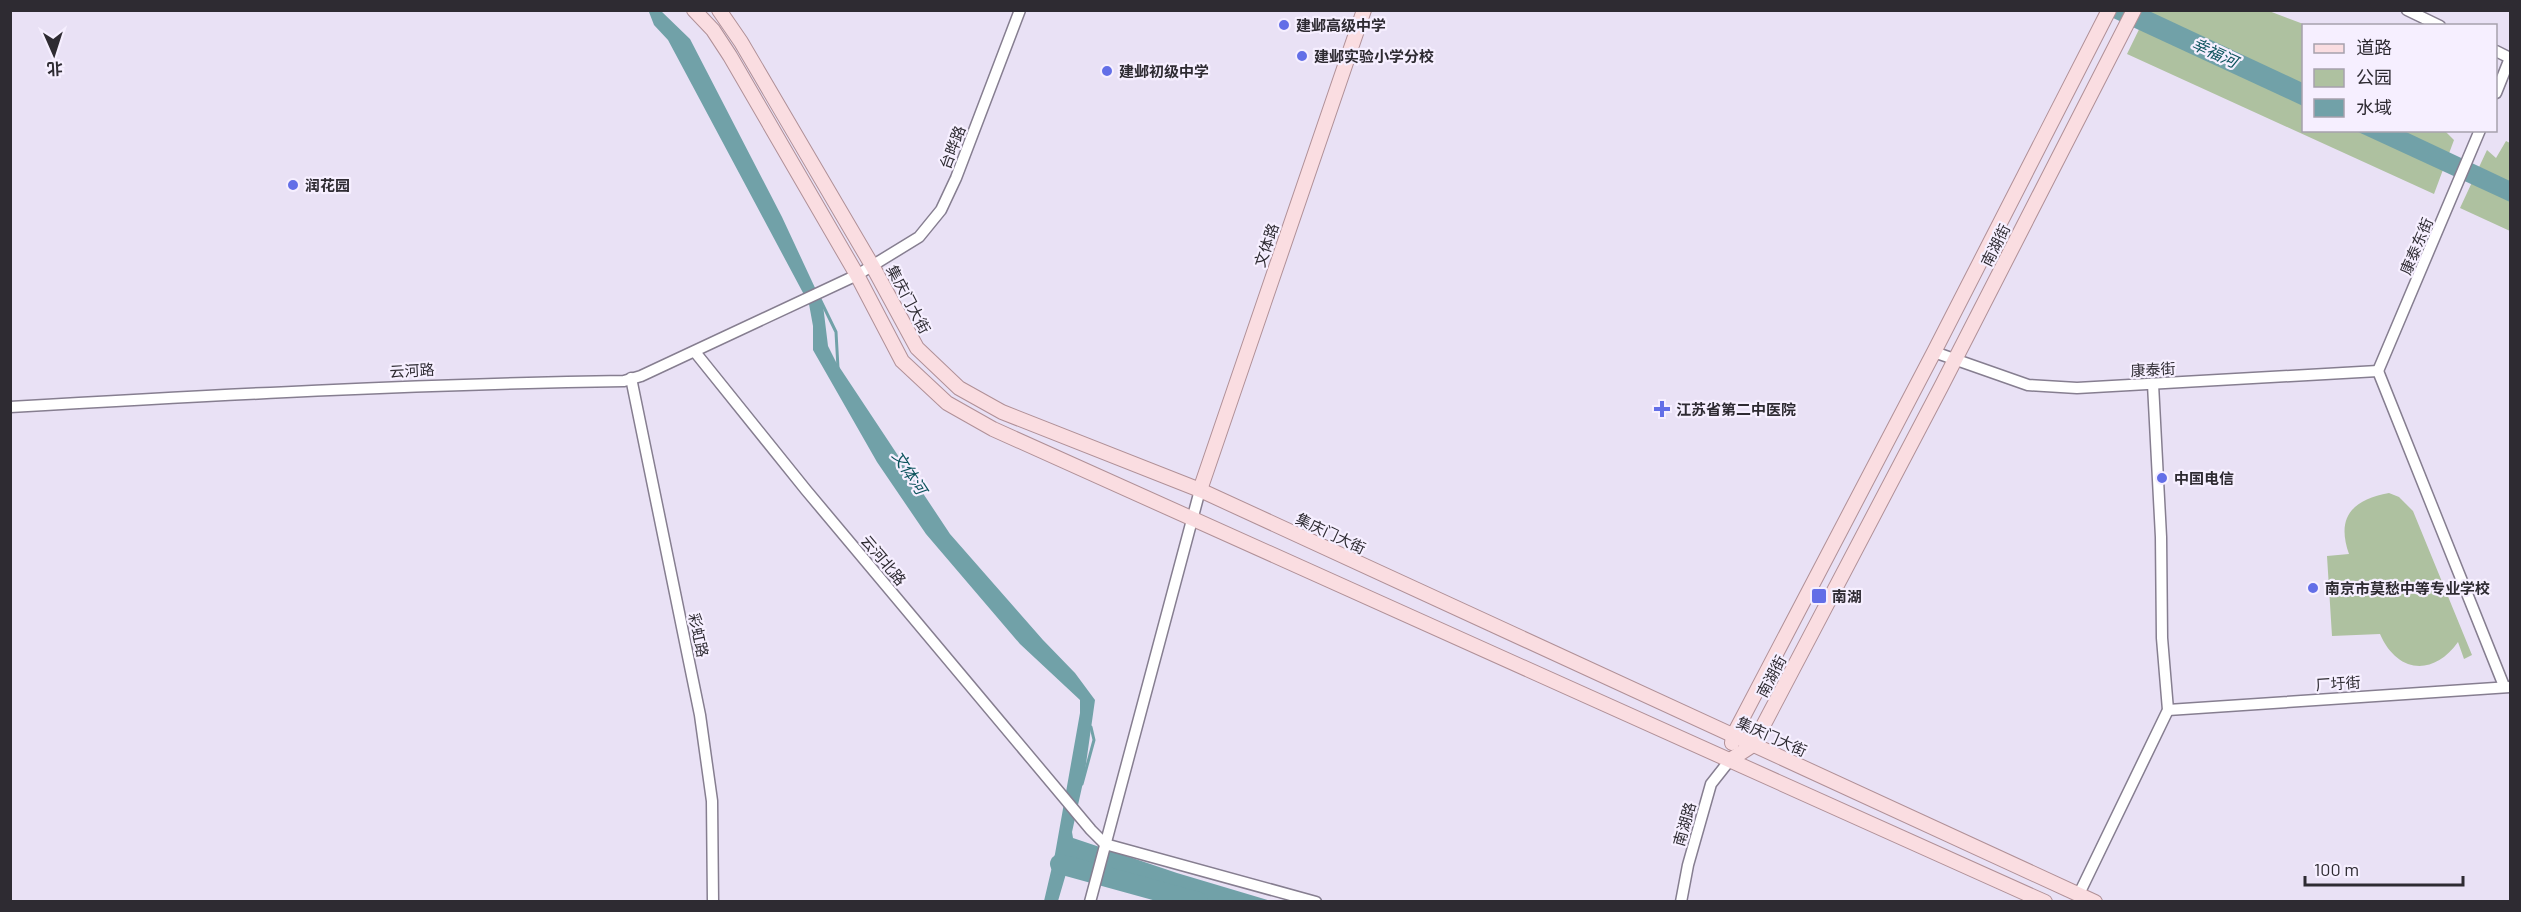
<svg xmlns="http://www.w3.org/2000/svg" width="2521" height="912" viewBox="0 0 2521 912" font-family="Barlow,'Noto Sans SC',sans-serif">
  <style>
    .green { fill: #aec1a0 }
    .water { fill: #71a1a8 }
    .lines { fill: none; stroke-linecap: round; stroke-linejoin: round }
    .stream { stroke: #71a1a8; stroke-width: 3 }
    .river { stroke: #71a1a8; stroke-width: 20 }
    .minor-casing { stroke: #867e90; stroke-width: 13 }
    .major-casing { stroke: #b09097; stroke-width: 16 }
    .minor { stroke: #fff; stroke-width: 10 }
    .major { stroke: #fadde1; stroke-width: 14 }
    .poi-dot { fill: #626ee7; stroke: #f6efff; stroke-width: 2 }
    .labels { text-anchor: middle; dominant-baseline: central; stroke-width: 4.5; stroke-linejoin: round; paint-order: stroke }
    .poi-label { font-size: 15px; font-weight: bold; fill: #2e2b32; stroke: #f6efff; text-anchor: start }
    .street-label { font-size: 15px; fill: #2e2b32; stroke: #f6efff }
    .water-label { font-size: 16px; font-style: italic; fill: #0d545d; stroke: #f6efff }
  </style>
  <rect width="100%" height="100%" fill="#e9e1f5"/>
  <g class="green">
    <polygon points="2148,11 2269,11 2306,25 2304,26 2304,130 2445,131 2454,140 2434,194 2127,54"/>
    <polygon points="2506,141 2510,143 2510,231 2460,208 2487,150 2496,158"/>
    <path d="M2389 493 2399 497 2413 511 2472 655 2464 659 2458 642C2433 677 2397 673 2380 634L2332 636 2327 556 2349 554C2336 517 2352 500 2389 493Z"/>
  </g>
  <g class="water">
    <polygon points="651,11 661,11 690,39 782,217 823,305 828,346 836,362 950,534 1043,640 1075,673 1095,700 1084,778 1072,832 1073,838 1177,873 1271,901 1197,901 1073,864 1068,867 1058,901 1044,901 1055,854 1080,713 1080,700 1020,644 926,534 877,462 813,350 813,326 809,304 668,40 654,25 649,12"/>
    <polygon points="2098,11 2149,11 2303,83 2303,106"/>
    <polygon points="2356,131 2404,131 2510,181 2510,202"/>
  </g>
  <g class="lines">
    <g class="stream">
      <polyline points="818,295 836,332 838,368"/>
      <polyline points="1082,784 1094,740 1091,727"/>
    </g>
    <polyline class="river" points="1060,864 1198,902"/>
    <g class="minor-casing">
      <g id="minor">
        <polyline points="2407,10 2440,26"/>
        <polyline points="2496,51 2510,58"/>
        <polyline points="2496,93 2510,58"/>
        <polyline points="695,352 806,490 1091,830 1105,844 1316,902"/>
        <polyline points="1934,352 2028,385 2077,388 2378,371"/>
        <polyline points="2378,371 2504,686"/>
        <polyline points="2378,371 2480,130"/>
        <polyline points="631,378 700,715 712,801 713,902"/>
        <path d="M10 407C215 395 419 384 624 381L641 376 857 275 919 237 941 210 956 178 1020 10"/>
        <polyline points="2168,710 2510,687"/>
        <polyline points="2079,894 2168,710 2162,638 2161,537 2153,384"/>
        <polyline points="1090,902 1200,490"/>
        <polyline points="1681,902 1688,865 1711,784 1730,760"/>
      </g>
    </g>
    <g class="major-casing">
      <g id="major">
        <polyline points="694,10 713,30 730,56 857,275 902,361 947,403 993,429 2045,902"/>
        <polyline points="719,10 741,42 873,267 917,348 959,388 1002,412 1200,490 2095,902"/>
        <polyline points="1200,490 1364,10"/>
        <polyline points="1732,743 1733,736 1934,352 2109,10"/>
        <polyline points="1730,760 1753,745 1941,387 2134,10"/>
      </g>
    </g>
    <use href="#minor" class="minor"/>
    <use href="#major" class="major"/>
  </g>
  <g class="poi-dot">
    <circle cx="1284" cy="25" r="6"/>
    <circle cx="1302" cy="56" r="6"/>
    <circle cx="1107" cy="71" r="6"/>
    <circle cx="293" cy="185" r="6"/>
    <path d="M1659 400h6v6h6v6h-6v6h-6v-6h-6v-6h6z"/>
    <circle cx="2162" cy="478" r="6"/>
    <circle cx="2313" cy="588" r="6"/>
    <rect x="1811" y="588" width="16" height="16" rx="3"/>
  </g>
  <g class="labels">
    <g class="poi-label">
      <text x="1296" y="25">建邺高级中学</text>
      <text x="1314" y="56">建邺实验小学分校</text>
      <text x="1119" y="71">建邺初级中学</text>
      <text x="305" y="185">润花园</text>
      <text x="1676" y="409">江苏省第二中医院</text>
      <text x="2174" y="478">中国电信</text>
      <text x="2325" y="588">南京市莫愁中等专业学校</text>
      <text x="1832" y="596">南湖</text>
    </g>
    <g class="street-label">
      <text transform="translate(952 147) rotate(-69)">台晔路</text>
      <text transform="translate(1266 245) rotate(-71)">文体路</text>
      <text transform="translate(1995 245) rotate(-63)">南湖街</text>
      <text transform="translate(2416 246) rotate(-67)">康泰东街</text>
      <text transform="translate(909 299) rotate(62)">集庆门大街</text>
      <text transform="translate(2153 369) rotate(-3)">康泰街</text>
      <text transform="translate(412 370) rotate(-3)">云河路</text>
      <text transform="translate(1331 533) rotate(25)">集庆门大街</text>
      <text transform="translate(884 560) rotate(50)">云河北路</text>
      <text transform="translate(699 635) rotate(78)">彩虹路</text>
      <text transform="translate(1771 676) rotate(-62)">南湖街</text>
      <text transform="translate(2338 683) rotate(-4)">厂圩街</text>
      <text transform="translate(1772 736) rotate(24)">集庆门大街</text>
      <text transform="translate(1684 824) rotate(-74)">南湖路</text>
    </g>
    <g class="water-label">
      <text transform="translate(2215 52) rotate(25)">幸福河</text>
      <text transform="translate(910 472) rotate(57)">文体河</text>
    </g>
  </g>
  <rect width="2521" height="912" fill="none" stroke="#2e2b32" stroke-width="24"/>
  <rect x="2302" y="24" width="195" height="108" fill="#f6efff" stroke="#a6a1ad" stroke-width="1.5"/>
  <rect x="2314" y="44" width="30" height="9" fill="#fadde1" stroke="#a6a1ad" stroke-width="1.5"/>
  <text x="2356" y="54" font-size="18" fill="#2e2b32">道路</text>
  <rect x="2314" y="69" width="30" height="18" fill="#aec1a0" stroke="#a6a1ad" stroke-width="1.5"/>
  <text x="2356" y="84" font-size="18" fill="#2e2b32">公园</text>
  <rect x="2314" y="99" width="30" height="18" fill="#71a1a8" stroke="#a6a1ad" stroke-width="1.5"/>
  <text x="2356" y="114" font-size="18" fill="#2e2b32">水域</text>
  <g transform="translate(54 54) rotate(177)" stroke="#f6efff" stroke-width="4.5" paint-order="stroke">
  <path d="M0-4.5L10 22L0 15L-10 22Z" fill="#2e2b32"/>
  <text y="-9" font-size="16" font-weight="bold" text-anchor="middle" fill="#2e2b32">北</text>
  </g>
  <path d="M2305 876v9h158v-9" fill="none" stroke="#2e2b32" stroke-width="3"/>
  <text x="2314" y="876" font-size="18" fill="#2e2b32" stroke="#f6efff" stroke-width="4.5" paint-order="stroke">100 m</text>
</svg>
